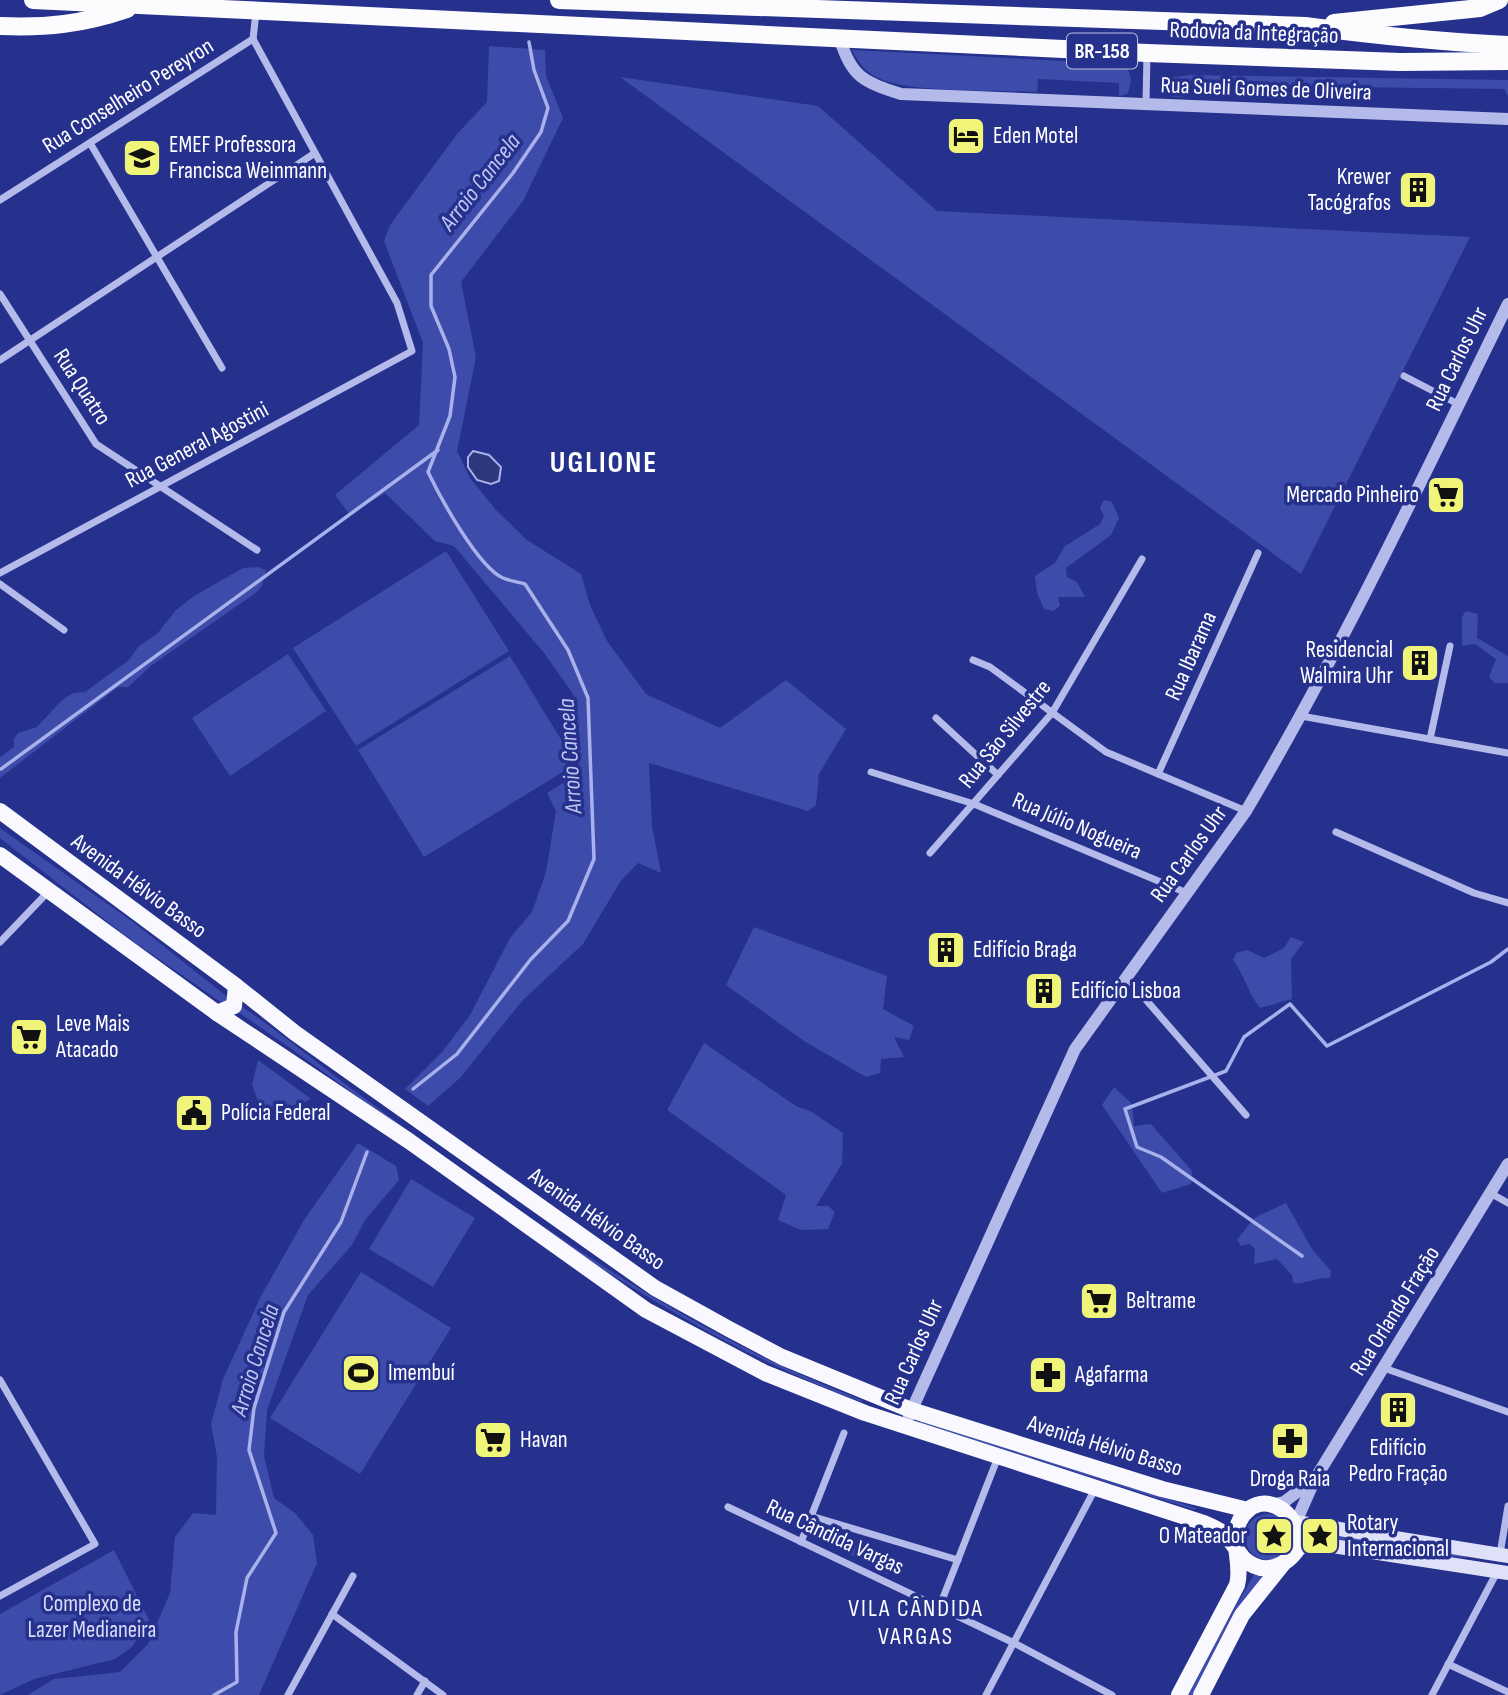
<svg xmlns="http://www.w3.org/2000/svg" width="1508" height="1695" viewBox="0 0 1508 1695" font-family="'Sofia Sans Condensed',sans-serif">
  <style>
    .green { fill: #3d4baa }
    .water { fill: #2e377c; stroke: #a8b1eb; stroke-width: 2 }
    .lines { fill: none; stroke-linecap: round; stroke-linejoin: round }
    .stream { stroke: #a8b1eb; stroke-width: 3.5 }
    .minor { stroke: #b4bbea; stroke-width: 7 }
    .tertiary { stroke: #b4bbea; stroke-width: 12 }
    .secondary { stroke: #dfe1f8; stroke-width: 14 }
    .primary { stroke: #f8f8fe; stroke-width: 16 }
    .trunk { stroke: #fcfcfe; stroke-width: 18 }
    .labels { text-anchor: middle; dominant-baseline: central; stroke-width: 7; stroke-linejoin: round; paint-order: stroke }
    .shield { fill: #25318c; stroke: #bec1dc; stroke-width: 2 }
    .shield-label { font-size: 21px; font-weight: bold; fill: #fff }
    .street-label { font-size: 23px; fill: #fff; stroke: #25318c }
    .poi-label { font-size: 23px; fill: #fff; stroke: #25318c; text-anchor: start }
    .park-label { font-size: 23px; fill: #d8dcf8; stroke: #25318c }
    .water-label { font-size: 24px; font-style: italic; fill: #c0c6f1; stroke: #25318c }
    .neighbourhood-label { font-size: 24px; letter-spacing: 2px; fill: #fff; stroke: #25318c }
    .district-label { font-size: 30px; font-weight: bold; letter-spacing: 2px; fill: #fff; stroke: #25318c }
  </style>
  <rect width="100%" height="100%" fill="#25318c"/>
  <g class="green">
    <polygon points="489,46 545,50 546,76 563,118 523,201 461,282 476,357 457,451 470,478 496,510 527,540 581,574 590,605 607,641 646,694 720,728 786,680 846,729 819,774 816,805 808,811 649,763 652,826 661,873 638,863 620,882 583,944 523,1000 460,1078 428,1106 405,1089 443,1051 470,1015 510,938 532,912 546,872 556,811 547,793 576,775 579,761 573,694 544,653 454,546 435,541 385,493 350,515 335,495 419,425 423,343 384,241 390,225 457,134 487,102"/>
    <path d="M852 50 1123 64C1132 74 1133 81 1127 94L1119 96V83L1038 79 1037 92C998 90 909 93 878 78 865 72 858 62 852 50Z"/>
    <polygon points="1190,75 1508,80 1508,96 1504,89 1185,85 1184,97 1172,97 1168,86 1170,78"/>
    <polygon points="620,77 818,106 937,211 1470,237 1301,574"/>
    <polygon points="1104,500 1112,502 1119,518 1111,535 1066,568 1067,577 1077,582 1085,597 1058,597 1060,606 1053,611 1044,609 1037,593 1035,576 1056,562 1064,547 1100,524 1104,516 1100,508"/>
    <polygon points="446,551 509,651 356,746 293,648"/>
    <polygon points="258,567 266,570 262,585 257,592 152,665 128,687 118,687 0,778 0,757 14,747 14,739 18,733 37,727 62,700 73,693 85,692 129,660 138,647 157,634 176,610 194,596 243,568"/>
    <polygon points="1466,611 1478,614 1477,638 1508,656 1508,683 1495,683 1489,677 1496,659 1475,644 1462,646 1462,617"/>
    <polygon points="288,654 326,711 230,776 192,718"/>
    <polygon points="510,656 576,764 424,857 358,750"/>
    <polygon points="0,828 133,922 230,999 225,1005 123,934 0,838"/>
    <polygon points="754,927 887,976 883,1009 914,1026 909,1040 894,1037 904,1057 881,1059 880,1073 866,1077 804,1041 726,985"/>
    <path d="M1291 937 1304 942 1291 959 1292 999 1260 1008C1248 993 1245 976 1233 960L1236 953 1247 950 1264 958 1284 948Z"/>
    <path d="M241 1006C281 1033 317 1063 356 1092 514 1208 677 1330 862 1400V1402C630 1317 440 1149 238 1012Z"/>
    <polygon points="704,1043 796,1106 810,1111 843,1133 842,1164 816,1206 828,1206 835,1212 828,1229 801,1230 778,1220 786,1195 667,1110"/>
    <path d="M258 1060 311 1099C294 1107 278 1116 260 1106L252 1085Z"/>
    <polygon points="1114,1087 1132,1104 1134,1126 1151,1124 1192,1171 1191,1184 1162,1193 1102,1105"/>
    <polygon points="358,1143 396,1166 399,1180 365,1220 352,1245 308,1295 267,1410 264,1456 274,1498 295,1513 313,1535 317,1563 259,1695 28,1695 54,1679 120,1672 148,1644 170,1593 175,1537 193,1513 216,1515 217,1457 211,1424 223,1379 261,1296 304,1220"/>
    <polygon points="411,1179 475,1218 433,1287 369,1249"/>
    <path d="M1286 1203 1312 1249 1331 1271 1330 1278C1315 1277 1304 1285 1293 1283L1292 1275 1277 1259 1254 1264 1255 1249 1250 1244 1241 1246 1237 1240 1254 1218Z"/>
    <polygon points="361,1272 451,1328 360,1474 270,1418"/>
    <polygon points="920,1421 1196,1508 1195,1510 920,1423"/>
    <circle cx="1268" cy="1537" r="23"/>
    <polygon points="824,1525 896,1560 894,1569 887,1574 818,1537 819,1530"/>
    <polygon points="1310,1527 1465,1555 1465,1558 1308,1538"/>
    <polygon points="114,1550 149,1620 132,1647 115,1659 34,1679 0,1695 0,1614"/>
    <polygon points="1256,1571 1269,1575 1228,1625 1193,1695 1185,1695"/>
  </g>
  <polygon class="water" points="473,451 489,455 501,467 499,481 491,484 477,480 468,467 468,457"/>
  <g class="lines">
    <g class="stream">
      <polyline points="1,769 438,450"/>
      <path d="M413 1089 457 1054 531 959 568 921 594 859 588 698 568 650 525 584C518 582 510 581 503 578 478 567 440 497 428 472L450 416 455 377 449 349 431 306V275L513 173 541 132 548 108 534 70 529 42"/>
      <polyline points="1302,1256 1161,1157 1137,1147 1125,1109 1226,1071 1244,1037 1290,1004 1327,1046 1491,962 1508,949"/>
      <polyline points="214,1695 237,1682 236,1632 247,1578 276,1533 249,1450 254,1408 284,1312 341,1222 367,1152"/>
    </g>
    <g class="minor">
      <polyline points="253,39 256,12"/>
      <polyline points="1146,104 1147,53"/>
      <polyline points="90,143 222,368"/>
      <polyline points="0,200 253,39"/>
      <polyline points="0,294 96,444 257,550"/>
      <polyline points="0,360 315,153"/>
      <polyline points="1404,376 1458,404"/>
      <polyline points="0,573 412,351 397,303 253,39"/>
      <polyline points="0,584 64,630"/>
      <polyline points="973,660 990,667 1106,752 1246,811"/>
      <polyline points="1301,716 1508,753"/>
      <polyline points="936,718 998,775"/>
      <polyline points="1430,739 1450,646"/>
      <polyline points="871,772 974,804 1187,893"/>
      <polyline points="1158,774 1258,553"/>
      <polyline points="1336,832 1474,893 1508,903"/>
      <polyline points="930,853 1052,713 1142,559"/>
      <polyline points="0,942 48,892"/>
      <polyline points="1127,978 1246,1115"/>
      <polyline points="1492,1194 1508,1203"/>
      <polyline points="1384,1368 1508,1412"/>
      <polyline points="0,1380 95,1544 0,1596"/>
      <polyline points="728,1507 1014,1643 1112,1695"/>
      <polyline points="811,1516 958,1560"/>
      <polyline points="801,1542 844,1433"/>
      <polyline points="1500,1554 1508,1506"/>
      <polyline points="939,1608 998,1457"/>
      <polyline points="332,1614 443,1695"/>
      <polyline points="1448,1664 1508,1692"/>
      <polyline points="288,1695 353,1576"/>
      <polyline points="417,1695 425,1681"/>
      <polyline points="986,1695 1095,1489"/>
      <polyline points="1432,1695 1497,1572"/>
    </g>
    <g class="tertiary">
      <path d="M840 39C851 77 864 82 901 94L1508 119"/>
      <path d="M909 1416 1075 1049 1246 811C1343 647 1424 475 1508 304"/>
      <polyline points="1271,1505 1284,1502 1312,1481"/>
      <polyline points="1296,1522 1315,1479 1508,1164"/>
    </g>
    <g class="secondary">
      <polyline points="1296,1522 1508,1556"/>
      <polyline points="1299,1547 1326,1545 1508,1573"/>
    </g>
    <g class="primary">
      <polyline points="0,811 236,986 295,1033 655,1288 729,1329 782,1357 911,1410 1162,1489 1248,1510"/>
      <path d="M0 855 217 1013 409 1141 646 1310 765 1373 865 1413 1204 1523C1211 1526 1218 1529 1223 1533 1232 1541 1237 1551 1244 1559 1264 1577 1287 1566 1299 1547 1301 1508 1257 1487 1240 1520 1229 1540 1243 1564 1237 1585L1179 1695"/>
      <polyline points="217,1013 234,1006 236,986"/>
      <polyline points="1201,1695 1242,1615 1282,1565"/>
    </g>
    <g class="trunk">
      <polyline points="33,0 1147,53 1400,62 1508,61"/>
      <path d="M559 0 1305 26C1373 35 1440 42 1508 45"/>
      <polyline points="1334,23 1480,8 1499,0"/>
      <path d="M0 26C46 28 83 24 127 9"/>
    </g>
  </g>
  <defs>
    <g id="hotel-square" transform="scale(2.0125)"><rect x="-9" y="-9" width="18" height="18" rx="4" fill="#f0f478" stroke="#25318c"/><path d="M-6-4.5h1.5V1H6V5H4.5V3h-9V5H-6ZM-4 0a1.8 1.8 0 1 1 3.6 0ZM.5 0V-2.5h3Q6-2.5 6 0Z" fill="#111"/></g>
    <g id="school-square" transform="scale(2.0125)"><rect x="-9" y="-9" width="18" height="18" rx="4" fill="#f0f478" stroke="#25318c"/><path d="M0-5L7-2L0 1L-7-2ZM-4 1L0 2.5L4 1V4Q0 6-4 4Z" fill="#111"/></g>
    <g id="building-square" transform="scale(2.0125)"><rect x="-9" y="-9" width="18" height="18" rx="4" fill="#f0f478" stroke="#25318c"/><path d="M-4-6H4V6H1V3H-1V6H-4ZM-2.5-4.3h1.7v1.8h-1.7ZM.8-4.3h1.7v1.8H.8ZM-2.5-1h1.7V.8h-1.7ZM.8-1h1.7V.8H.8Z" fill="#111"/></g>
    <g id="supermarket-square" transform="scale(2.0125)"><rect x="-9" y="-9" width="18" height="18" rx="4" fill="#f0f478" stroke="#25318c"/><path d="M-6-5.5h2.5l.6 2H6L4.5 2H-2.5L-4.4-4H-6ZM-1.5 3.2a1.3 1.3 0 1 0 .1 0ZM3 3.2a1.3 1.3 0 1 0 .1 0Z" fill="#111"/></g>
    <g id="civic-square" transform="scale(2.0125)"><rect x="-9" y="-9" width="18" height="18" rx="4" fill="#f0f478" stroke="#25318c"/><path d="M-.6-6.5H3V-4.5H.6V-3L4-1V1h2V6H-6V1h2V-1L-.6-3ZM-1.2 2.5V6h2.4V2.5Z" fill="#111"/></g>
    <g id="stadium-square" transform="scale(2.0125)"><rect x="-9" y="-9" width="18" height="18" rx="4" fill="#f0f478" stroke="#25318c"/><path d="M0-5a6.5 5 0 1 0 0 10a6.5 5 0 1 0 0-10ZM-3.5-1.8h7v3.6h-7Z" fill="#111"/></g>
    <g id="pharmacy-square" transform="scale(2.0125)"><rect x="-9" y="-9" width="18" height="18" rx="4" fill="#f0f478" stroke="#25318c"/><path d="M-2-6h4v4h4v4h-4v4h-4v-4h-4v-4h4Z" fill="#111"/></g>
    <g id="sight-square" transform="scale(2.0125)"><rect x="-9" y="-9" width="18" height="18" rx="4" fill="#f0f478" stroke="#25318c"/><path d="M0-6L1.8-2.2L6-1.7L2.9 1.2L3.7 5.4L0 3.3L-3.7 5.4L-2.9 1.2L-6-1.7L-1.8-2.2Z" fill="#111"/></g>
  </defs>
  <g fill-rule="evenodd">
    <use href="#hotel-square" x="966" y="136"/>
    <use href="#school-square" x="142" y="158"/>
    <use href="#building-square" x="1418" y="190"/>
    <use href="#supermarket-square" x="1446" y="495"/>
    <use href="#building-square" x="1420" y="663"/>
    <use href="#building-square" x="946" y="950"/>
    <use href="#building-square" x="1044" y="991"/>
    <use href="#supermarket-square" x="29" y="1037"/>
    <use href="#civic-square" x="194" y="1113"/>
    <use href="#supermarket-square" x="1099" y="1301"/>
    <use href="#stadium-square" x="361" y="1373"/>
    <use href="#pharmacy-square" x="1048" y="1375"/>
    <use href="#building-square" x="1398" y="1410"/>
    <use href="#supermarket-square" x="493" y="1440"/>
    <use href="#pharmacy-square" x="1290" y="1441"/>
    <use href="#sight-square" x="1274" y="1536"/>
    <use href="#sight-square" x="1320" y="1536"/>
  </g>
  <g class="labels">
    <rect class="shield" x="1067" y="33.5" width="70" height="35" rx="5"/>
    <g class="shield-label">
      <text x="1102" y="51">BR-158</text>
    </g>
    <g class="street-label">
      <text transform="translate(1254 33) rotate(2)">Rodovia da Integração</text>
      <text transform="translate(1266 89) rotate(2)">Rua Sueli Gomes de Oliveira</text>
      <text transform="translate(128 96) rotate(-32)">Rua Conselheiro Pereyron</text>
      <text transform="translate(1457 359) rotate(-64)">Rua Carlos Uhr</text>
      <text transform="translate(82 387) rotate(57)">Rua Quatro</text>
      <text transform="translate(197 445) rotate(-28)">Rua General Agostini</text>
      <text transform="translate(1191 656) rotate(-66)">Rua Ibarama</text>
      <text transform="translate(1005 734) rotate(-51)">Rua São Silvestre</text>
      <text transform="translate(1077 826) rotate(23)">Rua Júlio Nogueira</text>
      <text transform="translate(1189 854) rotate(-54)">Rua Carlos Uhr</text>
      <text transform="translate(139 886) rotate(36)">Avenida Hélvio Basso</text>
      <text transform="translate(597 1219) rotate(35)">Avenida Hélvio Basso</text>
      <text transform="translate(1395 1311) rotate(-58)">Rua Orlando Fração</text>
      <text transform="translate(914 1352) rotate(-66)">Rua Carlos Uhr</text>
      <text transform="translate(1105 1446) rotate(17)">Avenida Hélvio Basso</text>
      <text transform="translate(835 1537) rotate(25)">Rua Cândida Vargas</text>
    </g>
    <g class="poi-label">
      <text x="993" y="136">Eden Motel</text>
      <text x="169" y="145">EMEF Professora<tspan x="169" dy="26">Francisca Weinmann</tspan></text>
      <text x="1391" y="177" text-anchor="end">Krewer<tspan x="1391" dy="26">Tacógrafos</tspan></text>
      <text x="1419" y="495" text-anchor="end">Mercado Pinheiro</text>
      <text x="1393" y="650" text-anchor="end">Residencial<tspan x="1393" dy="26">Walmira Uhr</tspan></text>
      <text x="973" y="950">Edifício Braga</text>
      <text x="1071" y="991">Edifício Lisboa</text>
      <text x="56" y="1024">Leve Mais<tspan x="56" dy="26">Atacado</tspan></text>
      <text x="221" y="1113">Polícia Federal</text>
      <text x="1126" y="1301">Beltrame</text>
      <text x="388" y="1373">Imembuí</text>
      <text x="1075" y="1375">Agafarma</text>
      <text x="520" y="1440">Havan</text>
      <text x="1398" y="1448" text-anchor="middle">Edifício<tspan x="1398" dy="26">Pedro Fração</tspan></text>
      <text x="1290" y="1479" text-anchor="middle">Droga Raia</text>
      <text x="1347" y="1523">Rotary<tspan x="1347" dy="26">Internacional</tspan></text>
      <text x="1247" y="1536" text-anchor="end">O Mateador</text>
    </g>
    <g class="park-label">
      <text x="92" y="1604">Complexo de<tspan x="92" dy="26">Lazer Medianeira</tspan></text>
    </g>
    <g class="water-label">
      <text transform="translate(480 182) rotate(-52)">Arroio Cancela</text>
      <text transform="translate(570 756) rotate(-94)">Arroio Cancela</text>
      <text transform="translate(255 1360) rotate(-73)">Arroio Cancela</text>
    </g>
    <g class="neighbourhood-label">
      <text x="916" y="1608">VILA CÂNDIDA<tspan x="916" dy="28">VARGAS</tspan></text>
    </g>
    <g class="district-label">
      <text x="604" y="463">UGLIONE</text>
    </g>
  </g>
</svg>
